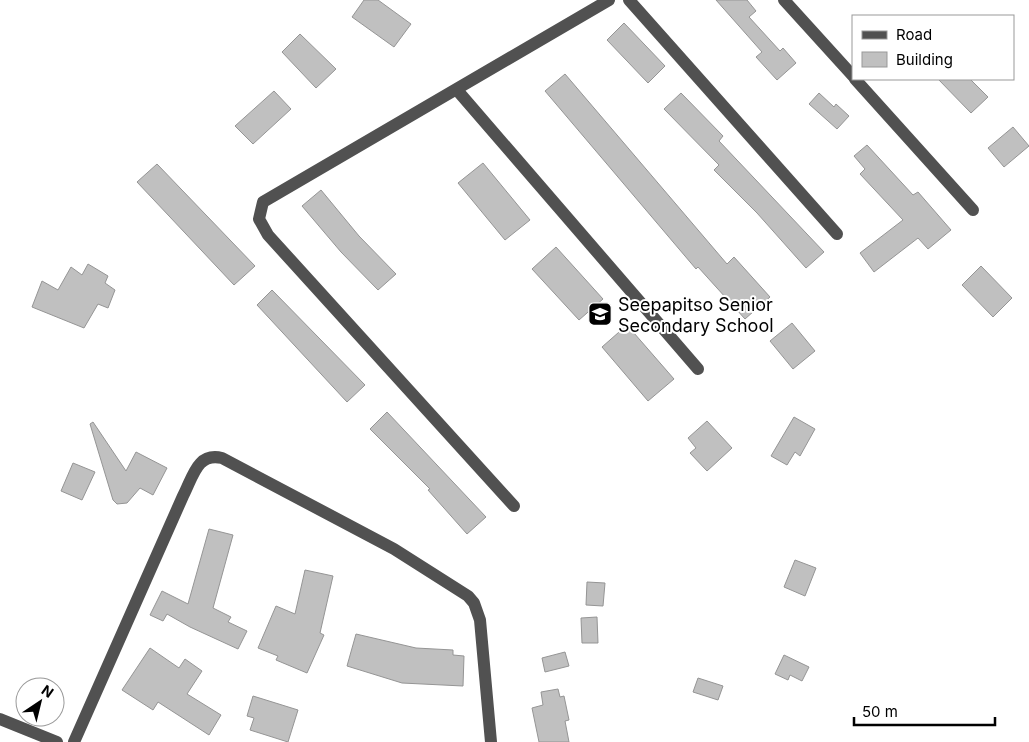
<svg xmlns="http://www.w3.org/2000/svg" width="1029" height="742" viewBox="0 0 1029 742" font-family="Inter,sans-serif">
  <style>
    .building { fill: #c0c0c0; stroke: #959595 }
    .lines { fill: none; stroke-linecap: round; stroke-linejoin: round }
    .minor { stroke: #515151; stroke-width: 12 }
    .labels { text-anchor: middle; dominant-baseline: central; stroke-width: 4; stroke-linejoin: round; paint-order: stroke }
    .poi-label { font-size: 18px; fill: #000; stroke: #fff; text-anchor: start }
  </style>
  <rect width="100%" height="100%" fill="#fff"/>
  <g class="building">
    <polygon points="364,0 378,0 411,24 394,47 352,17"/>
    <polygon points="716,0 747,0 756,11 749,17 780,51 783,48 796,63 777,80 756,57 762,52"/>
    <polygon points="624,23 665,66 648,83 607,40"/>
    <polygon points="300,34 336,69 316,88 282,52"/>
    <polygon points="565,74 727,264 734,257 770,297 745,319 698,267 696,269 545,91"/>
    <polygon points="938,79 970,79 988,97 971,113"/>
    <polygon points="274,91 291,109 253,144 235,126"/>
    <polygon points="681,93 723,136 719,141 824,252 806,268 757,213 714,170 719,165 664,109"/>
    <polygon points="819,93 834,107 836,104 849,116 837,129 809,104"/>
    <polygon points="1013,127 1029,146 1004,167 988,148"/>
    <polygon points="867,145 913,195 918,192 951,230 928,249 918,238 874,272 860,253 903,220 860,174 865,169 854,156"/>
    <polygon points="483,163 530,220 505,240 458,183"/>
    <polygon points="157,164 255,266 234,285 137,182"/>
    <polygon points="321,190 359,236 396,274 378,290 341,252 302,206"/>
    <polygon points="556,247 603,299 579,320 532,269"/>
    <polygon points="88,264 108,276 105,283 115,290 108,308 98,304 84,328 32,307 42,281 58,290 71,267 82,275"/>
    <polygon points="981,266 1012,298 993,317 962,285"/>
    <polygon points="272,290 365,385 347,402 257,305"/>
    <polygon points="792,323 815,351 793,369 770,341"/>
    <polygon points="627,325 674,379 648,401 602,347"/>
    <polygon points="387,412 486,517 467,534 428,490 430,489 370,429"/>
    <polygon points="794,417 815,429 800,456 795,452 787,465 771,456"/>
    <polygon points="707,421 732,448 707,471 690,453 696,448 688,438"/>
    <polygon points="93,422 126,471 136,452 167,468 153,495 140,488 127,503 117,504 113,500 90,424"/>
    <polygon points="73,463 95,472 82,500 61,491"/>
    <polygon points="209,529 233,535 213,608 231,617 228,622 247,631 238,649 190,627 167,614 163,621 150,615 162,591 188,604"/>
    <polygon points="795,560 816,568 805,596 784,587"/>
    <polygon points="305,570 333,576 320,633 324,635 307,673 276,660 278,656 258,648 276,606 295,614"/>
    <polygon points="587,582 605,583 603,606 586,605"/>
    <polygon points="597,617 598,643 582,643 581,618"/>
    <polygon points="356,634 416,648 453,650 453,655 464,656 463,686 402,683 347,666"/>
    <polygon points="150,648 179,668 185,659 202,671 187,694 221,715 209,735 158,702 153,710 122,690"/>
    <polygon points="565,652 569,666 545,672 542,658"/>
    <polygon points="784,655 809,667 802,681 790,675 788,680 775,674"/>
    <polygon points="698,678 723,686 718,700 693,692"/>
    <polygon points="558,689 560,697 564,696 569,720 565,721 569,742 539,742 532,708 543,705 541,692"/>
    <polygon points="253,696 298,710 288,742 250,730 254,718 247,716"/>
  </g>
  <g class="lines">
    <g class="minor">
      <polyline points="629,0 837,234"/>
      <polyline points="784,0 853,76"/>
      <polyline points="855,79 973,210"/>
      <polyline points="457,90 698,369"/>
      <polyline points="514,506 268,235 259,219 263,202 609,0"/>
      <polyline points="0,719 57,742"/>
      <path d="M74 742 183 496C193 477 197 452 222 458L394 549 468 596 474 603 480 620 491 742"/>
    </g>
  </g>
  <defs>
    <g id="school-square" transform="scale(1.25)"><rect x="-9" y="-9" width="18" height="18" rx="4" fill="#000" stroke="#fff"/><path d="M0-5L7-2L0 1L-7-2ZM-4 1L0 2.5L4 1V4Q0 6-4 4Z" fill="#fff"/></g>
  </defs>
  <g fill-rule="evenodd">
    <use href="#school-square" x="600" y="314"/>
  </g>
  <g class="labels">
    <g class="poi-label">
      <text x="618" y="304">Seepapitso Senior<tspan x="618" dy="21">Secondary School</tspan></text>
    </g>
  </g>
  <rect x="852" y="15" width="162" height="65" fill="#ffffff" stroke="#999999"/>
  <rect x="862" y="31" width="25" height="8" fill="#515151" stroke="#999999"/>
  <text x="896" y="40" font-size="15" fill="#000000">Road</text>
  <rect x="862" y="52" width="25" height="15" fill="#c0c0c0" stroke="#999999"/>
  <text x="896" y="65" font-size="15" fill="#000000">Building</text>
  <g transform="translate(40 702) rotate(35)"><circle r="24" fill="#ffffff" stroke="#999999"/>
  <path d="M0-4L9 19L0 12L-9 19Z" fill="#000000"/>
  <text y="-8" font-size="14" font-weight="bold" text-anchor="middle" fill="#000000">N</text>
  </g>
  <path d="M854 717v8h141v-8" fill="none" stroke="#000000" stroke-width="2.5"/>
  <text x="862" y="717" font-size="15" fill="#000000" stroke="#ffffff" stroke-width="4" paint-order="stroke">50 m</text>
</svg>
